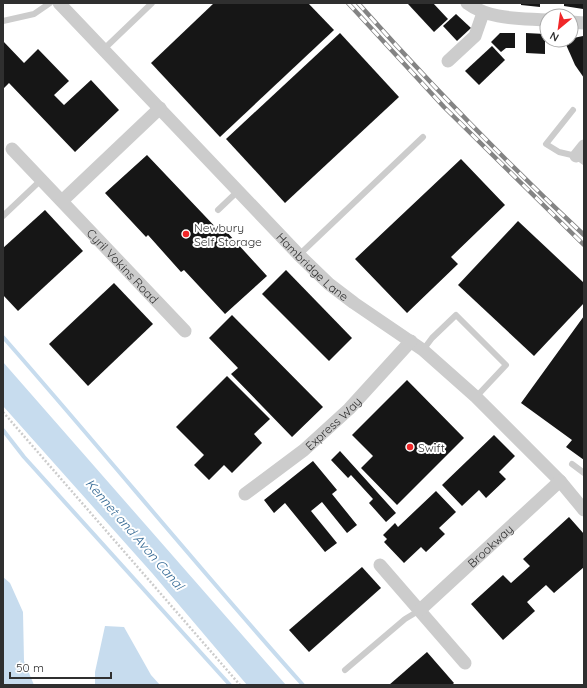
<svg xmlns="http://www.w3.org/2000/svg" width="587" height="688" viewBox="0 0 587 688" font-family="Quicksand,sans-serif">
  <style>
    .water { fill: #c7dcee }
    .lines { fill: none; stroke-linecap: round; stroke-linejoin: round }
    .stream { stroke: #c7dcee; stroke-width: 4 }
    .building { fill: #161616 }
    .path { stroke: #ccc; stroke-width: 2.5; stroke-dasharray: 2 2; stroke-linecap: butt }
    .service { stroke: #ccc; stroke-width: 6 }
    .minor { stroke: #ccc; stroke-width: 13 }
    .rail-casing { stroke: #848484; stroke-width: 4.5 }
    .rail { stroke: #fff; stroke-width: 3; stroke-dasharray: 9; stroke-linecap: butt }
    .poi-dot { fill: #f02729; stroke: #fff; stroke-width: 1.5 }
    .labels { text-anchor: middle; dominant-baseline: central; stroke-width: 4; stroke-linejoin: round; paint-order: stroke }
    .poi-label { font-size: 12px; fill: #2f2f2f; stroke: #fff; text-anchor: start }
    .street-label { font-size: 12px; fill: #2f2f2f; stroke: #fff }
    .water-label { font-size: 13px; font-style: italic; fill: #386c96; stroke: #fff }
  </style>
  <rect width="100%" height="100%" fill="#fff"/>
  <g class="water">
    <polygon points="3,362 286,685 247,685 152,573 3,406"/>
    <polygon points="3,577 10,583 23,612 24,661 34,685 3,685"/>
    <polygon points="105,626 124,627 151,675 160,685 95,685 95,672"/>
  </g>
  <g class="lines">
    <g class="stream">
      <path d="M3 337C104 452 201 571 303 685"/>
      <polyline points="3,430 24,457 230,685"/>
    </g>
  </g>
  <g class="building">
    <polygon points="214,3 308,3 334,30 220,137 151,63"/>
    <polygon points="409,3 433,3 448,19 434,32 408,4"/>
    <polygon points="521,3 540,3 540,7 521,5"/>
    <polygon points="564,3 584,3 583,9 564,6"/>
    <polygon points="456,14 471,28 457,41 443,26"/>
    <polygon points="340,33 399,97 285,203 226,139"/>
    <polygon points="500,33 515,33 515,48 506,48 501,52 491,42"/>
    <polygon points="526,33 545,34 545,54 526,53"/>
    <polygon points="583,36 584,37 584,78 575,65 564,40"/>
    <polygon points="3,41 24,63 38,49 69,81 54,95 64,105 91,80 119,110 75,152 9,83 3,89"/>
    <polygon points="492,46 505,60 479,85 465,71"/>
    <polygon points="147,155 222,234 225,230 267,276 225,314 184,270 181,272 148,235 146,237 105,193"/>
    <polygon points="461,159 505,205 451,257 458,264 407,313 355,259"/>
    <polygon points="45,210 83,251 18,311 3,295 3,248"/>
    <polygon points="518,221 584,283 584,303 534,356 458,285"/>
    <polygon points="286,270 352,338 329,361 262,294"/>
    <polygon points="114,283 153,324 88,386 49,344"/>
    <polygon points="232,315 323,407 292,437 231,374 238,368 209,338"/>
    <polygon points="584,316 584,460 566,447 572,440 521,403"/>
    <polygon points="227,376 270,419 254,434 262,443 232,473 224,465 209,480 194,465 204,455 176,427"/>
    <polygon points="407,380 464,438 397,505 361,468 373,456 352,435"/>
    <polygon points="494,435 515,456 499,472 506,479 486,498 479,490 462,506 442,485"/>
    <polygon points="340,451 396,513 386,522 369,503 373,499 351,475 348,478 331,460"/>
    <polygon points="313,461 337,490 332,494 357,525 347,533 322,502 311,511 337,543 325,552 285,503 274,513 264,500"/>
    <polygon points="436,491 456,512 439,528 445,534 426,552 421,547 404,563 384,542 387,539 383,535 395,523 398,527"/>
    <polygon points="569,517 584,534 584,567 554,593 546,585 527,602 535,611 503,640 471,604 503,575 511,583 530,566 523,559"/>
    <polygon points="362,567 381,588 309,652 289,630"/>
    <polygon points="427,652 454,683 452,685 389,685"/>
  </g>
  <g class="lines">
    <polyline class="path" points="3,412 240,685"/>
    <g class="service">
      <polyline points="3,21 34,14 50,3"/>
      <polyline points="104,49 152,3"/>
      <polyline points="573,110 546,144 559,152 576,156 584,162"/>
      <polyline points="218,210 238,191"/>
      <polyline points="3,216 41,180"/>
      <polyline points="299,255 423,137"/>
      <polyline points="423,350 432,338 456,315 506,365 476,397"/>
      <polyline points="572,464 584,473"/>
      <polyline points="345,670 405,619 420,610"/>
    </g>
    <g class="minor">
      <path id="s1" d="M59 3 299 255 329 284 354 303 423 350 476 397 560 481 584 510"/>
      <path d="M467 3C490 20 519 18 547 20"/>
      <polyline points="571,22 584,23"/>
      <polyline points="448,61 475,36 483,13"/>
      <path id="s2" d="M12 149 185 331"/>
      <polyline points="576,156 584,146"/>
      <polyline points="62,201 160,108"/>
      <path id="s3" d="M245 494 304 450 349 409 411 341"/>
      <polyline points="380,565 465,663"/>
      <path id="s4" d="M420 610 560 481"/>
    </g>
    <g class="rail-casing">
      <g id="rail">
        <polyline points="348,3 444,107 584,245"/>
        <path d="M358 3C430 84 505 161 584 235"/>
      </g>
    </g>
    <use href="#rail" class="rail"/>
  </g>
  <g class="poi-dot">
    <circle cx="186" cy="234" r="4"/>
    <circle cx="410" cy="447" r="4"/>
  </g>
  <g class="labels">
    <g class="poi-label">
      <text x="194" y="227">Newbury<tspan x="194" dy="14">Self Storage</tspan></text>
      <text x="418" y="447">Swift</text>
    </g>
    <g class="street-label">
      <text stroke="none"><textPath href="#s2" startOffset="161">Cyril Vokins Road</textPath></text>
      <text stroke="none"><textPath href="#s1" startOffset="366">Hambridge Lane</textPath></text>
      <text stroke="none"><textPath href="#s3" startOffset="113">Express Way</textPath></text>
      <text stroke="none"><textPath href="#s4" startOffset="95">Brookway</textPath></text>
    </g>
    <g class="water-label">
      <text transform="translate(135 534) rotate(49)">Kennet and Avon Canal</text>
    </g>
  </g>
  <rect width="587" height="688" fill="none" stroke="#2f2f2f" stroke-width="8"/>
  <g transform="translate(559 28) rotate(209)"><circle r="19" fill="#ffffff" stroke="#acacac"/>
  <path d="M0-3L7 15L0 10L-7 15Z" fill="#f02729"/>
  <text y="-6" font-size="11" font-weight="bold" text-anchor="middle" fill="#2f2f2f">N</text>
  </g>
  <path d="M10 672v6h101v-6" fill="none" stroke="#2f2f2f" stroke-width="2"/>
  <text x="16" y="672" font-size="12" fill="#2f2f2f" stroke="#ffffff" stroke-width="3" paint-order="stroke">50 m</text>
</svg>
